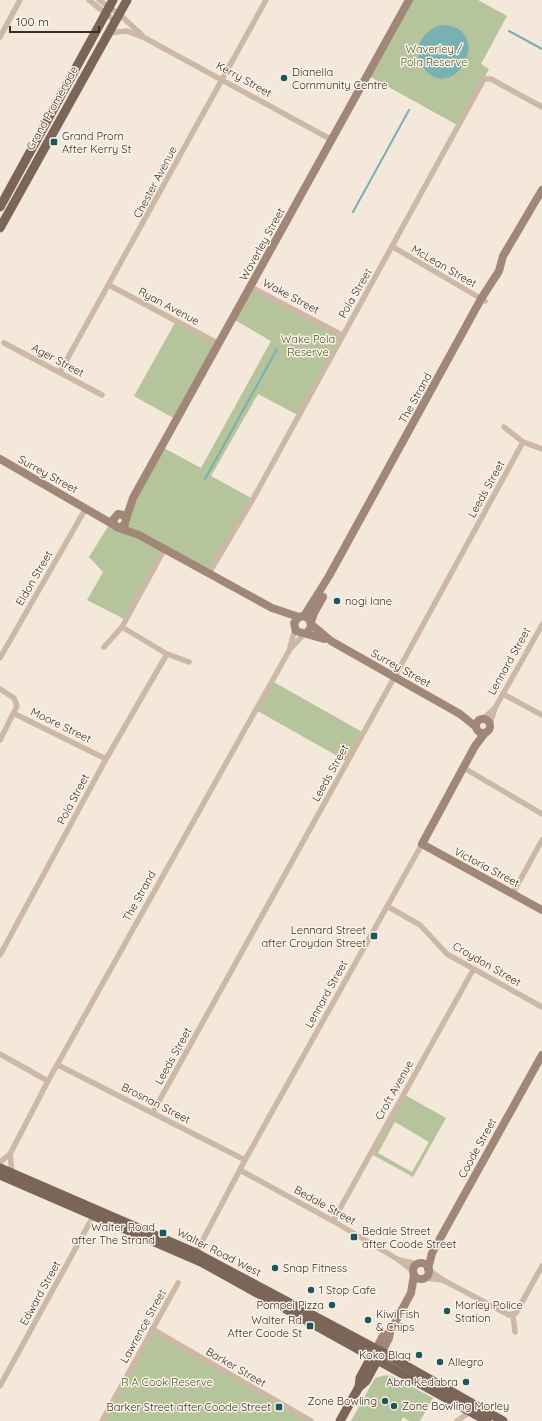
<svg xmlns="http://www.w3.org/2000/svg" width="542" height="1421" viewBox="0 0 542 1421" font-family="Quicksand,sans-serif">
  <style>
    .green { fill: #b5c49a; fill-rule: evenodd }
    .water { fill: #78b0b3 }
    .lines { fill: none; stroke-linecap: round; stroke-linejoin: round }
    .stream { stroke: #78b0b3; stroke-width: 2 }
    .street { stroke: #cdb8a6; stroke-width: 5.5 }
    .secondary { stroke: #a08777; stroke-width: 8 }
    .primary { stroke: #7b6458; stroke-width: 9 }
    .poi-dot { fill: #1a585d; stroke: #fbf2e8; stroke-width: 1.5 }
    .labels { text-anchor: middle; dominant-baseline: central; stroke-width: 3; stroke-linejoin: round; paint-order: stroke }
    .park-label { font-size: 11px; fill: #47582a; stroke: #fbf2e8 }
    .poi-label { font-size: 11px; fill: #382d28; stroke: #fbf2e8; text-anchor: start }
    .street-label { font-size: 11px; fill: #382d28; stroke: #fbf2e8 }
  </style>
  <rect width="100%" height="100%" fill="#f4e8db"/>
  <g class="green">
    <polygon points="409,0 478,0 507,16 481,64 489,69 459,126 367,75"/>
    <polygon points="251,287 342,335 298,415 258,394 211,476 253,499 209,573 164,550 126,620 87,600 103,572 89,557 114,517 119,527 129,514 162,447 201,468 271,341 233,319"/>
    <polygon points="176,321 219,344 177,420 134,396"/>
    <polygon points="272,681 364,733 348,762 256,710"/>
    <path d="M405 1095 446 1118 413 1177 373 1155ZM395 1122 429 1142 412 1172 378 1153Z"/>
    <polygon points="152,1329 311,1421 102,1421"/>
    <polygon points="386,1375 394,1377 433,1398 420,1421 409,1421 403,1417 401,1421 351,1421 375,1378"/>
  </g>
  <path class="water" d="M440 25C496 25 457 103 426 71 410 54 420 32 440 25Z"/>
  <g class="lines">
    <g class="stream">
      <polyline points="509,31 542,49"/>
      <polyline points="353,212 409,110"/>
      <polyline points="205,479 277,349"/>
    </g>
    <g class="street">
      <polyline points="89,0 115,21"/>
      <polyline points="99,0 119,14 142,35"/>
      <polyline points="108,33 127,31 145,38 332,140"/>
      <polyline points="0,37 20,0"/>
      <polyline points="393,247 485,301"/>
      <polyline points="109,285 219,344"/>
      <polyline points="251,287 342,335"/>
      <polyline points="4,343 102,395"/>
      <polyline points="60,372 266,0"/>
      <polyline points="504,427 523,442 542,449"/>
      <polyline points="209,573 253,499 484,79 491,79 542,107"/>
      <polyline points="104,647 122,627"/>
      <polyline points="290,647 295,629"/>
      <polyline points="167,654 189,662"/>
      <polyline points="0,658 86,508"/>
      <polyline points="0,689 14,698 17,706 0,740"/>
      <polyline points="503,694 542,715"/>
      <polyline points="15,714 106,759"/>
      <polyline points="483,719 495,708"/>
      <polyline points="490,724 495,708 542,625"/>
      <polyline points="464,768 542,814"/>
      <polyline points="513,893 542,840"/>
      <polyline points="387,906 420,925 447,954 542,1007"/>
      <polyline points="0,955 106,759 167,654 122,627 164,550"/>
      <polyline points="0,1054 48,1081"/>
      <polyline points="58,1065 245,1160"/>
      <polyline points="153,1112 395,676 523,442"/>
      <polyline points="10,1154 12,1173"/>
      <polyline points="0,1162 10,1154 48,1081 290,649 304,634"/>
      <polyline points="240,1170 333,1221 399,1260 413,1271"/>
      <polyline points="333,1221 473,970"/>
      <polyline points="196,1253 245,1160 422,844"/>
      <polyline points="399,1260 418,1264"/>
      <polyline points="429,1270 443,1280 509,1315 516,1313 542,1266"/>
      <polyline points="425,1278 443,1280"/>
      <polyline points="513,1316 515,1332"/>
      <polyline points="152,1329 311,1421"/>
      <polyline points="0,1386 95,1213"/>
      <polyline points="102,1421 178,1283"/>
      <polyline points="457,1421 470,1412"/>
    </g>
    <g class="secondary">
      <polyline points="0,459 114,525"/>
      <polyline points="126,519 133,498 409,0"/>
      <polyline points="121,527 125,524 126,519 123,515 118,514 113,520 116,527 139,535 272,608 299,617"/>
      <polyline points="304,616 329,576 481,299 499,271 503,256 542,190"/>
      <polyline points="311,622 314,613 323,597"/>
      <polyline points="312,625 331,641 460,714 476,727"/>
      <polyline points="307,633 311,627 310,620 304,616 299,617 294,623 296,631 324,639"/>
      <circle cx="483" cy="726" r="7"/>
      <polyline points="485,733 475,746 422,844 542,910"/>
      <circle cx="421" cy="1271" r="8"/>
      <polyline points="428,1269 432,1253 542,1055"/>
      <polyline points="376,1349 383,1336 390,1332"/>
      <polyline points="382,1352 389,1338 390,1332 411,1293 414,1275"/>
    </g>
    <g class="primary">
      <polyline points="0,207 113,0"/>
      <polyline points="0,228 127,0"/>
      <polyline points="0,1168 196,1253 382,1352 503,1421"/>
      <polyline points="0,1175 201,1262 487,1421"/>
      <polyline points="359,1387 360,1378 374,1352"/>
      <polyline points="340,1421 359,1387 366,1381 380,1355"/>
    </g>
  </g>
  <g class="poi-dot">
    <circle cx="284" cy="78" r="4"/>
    <rect x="50" y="138" width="8" height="8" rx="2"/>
    <circle cx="337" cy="601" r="4"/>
    <rect x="370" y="932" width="8" height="8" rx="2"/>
    <rect x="159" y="1229" width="8" height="8" rx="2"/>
    <rect x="350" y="1233" width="8" height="8" rx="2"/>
    <circle cx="275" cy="1268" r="4"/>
    <circle cx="311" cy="1290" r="4"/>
    <circle cx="332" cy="1305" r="4"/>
    <circle cx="447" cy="1311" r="4"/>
    <circle cx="368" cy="1320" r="4"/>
    <rect x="306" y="1322" width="8" height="8" rx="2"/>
    <circle cx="419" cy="1355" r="4"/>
    <circle cx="440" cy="1362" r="4"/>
    <circle cx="466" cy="1382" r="4"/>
    <circle cx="385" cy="1401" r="4"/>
    <circle cx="394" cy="1406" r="4"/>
    <rect x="275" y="1403" width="8" height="8" rx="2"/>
  </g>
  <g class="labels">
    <g class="park-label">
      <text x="434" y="49">Waverley /<tspan x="434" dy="13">Pola Reserve</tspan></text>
      <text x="308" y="339">Wake Pola<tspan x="308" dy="13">Reserve</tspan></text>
      <text x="167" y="1382">R A Cook Reserve</text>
    </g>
    <g class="poi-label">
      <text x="292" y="72">Dianella<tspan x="292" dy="13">Community Centre</tspan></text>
      <text x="62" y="136">Grand Prom<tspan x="62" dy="13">After Kerry St</tspan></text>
      <text x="345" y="601">nogi lane</text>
      <text x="366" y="930" text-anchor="end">Lennard Street<tspan x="366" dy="13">after Croydon Street</tspan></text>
      <text x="155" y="1227" text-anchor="end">Walter Road<tspan x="155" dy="13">after The Strand</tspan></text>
      <text x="362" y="1231">Bedale Street<tspan x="362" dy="13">after Coode Street</tspan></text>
      <text x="283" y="1268">Snap Fitness</text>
      <text x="319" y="1290">1 Stop Cafe</text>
      <text x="324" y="1305" text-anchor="end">Pompei Pizza</text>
      <text x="455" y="1305">Morley Police<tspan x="455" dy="13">Station</tspan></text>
      <text x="376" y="1314">Kiwi Fish<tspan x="376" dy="13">&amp; Chips</tspan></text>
      <text x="302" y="1320" text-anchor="end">Walter Rd<tspan x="302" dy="13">After Coode St</tspan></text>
      <text x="411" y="1355" text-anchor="end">Koko Blaq</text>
      <text x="448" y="1362">Allegro</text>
      <text x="458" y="1382" text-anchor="end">Abra Kedabra</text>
      <text x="377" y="1401" text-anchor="end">Zone Bowling</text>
      <text x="402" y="1406">Zone Bowling Morley</text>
      <text x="271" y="1407" text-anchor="end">Barker Street after Coode Street</text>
    </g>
    <g class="street-label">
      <text transform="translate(244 79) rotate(29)">Kerry Street</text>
      <text transform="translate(52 108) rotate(-61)">Grand Promenade</text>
      <text transform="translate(155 182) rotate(-62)">Chester Avenue</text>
      <text transform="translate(262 244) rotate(-61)">Waverley Street</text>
      <text transform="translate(444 266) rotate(30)">McLean Street</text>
      <text transform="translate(355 293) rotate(-60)">Pola Street</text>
      <text transform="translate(291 296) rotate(28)">Wake Street</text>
      <text transform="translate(169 306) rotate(28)">Ryan Avenue</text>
      <text transform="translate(58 360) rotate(28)">Ager Street</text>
      <text transform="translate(415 398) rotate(-61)">The Strand</text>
      <text transform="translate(48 474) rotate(29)">Surrey Street</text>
      <text transform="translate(486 489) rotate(-61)">Leeds Street</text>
      <text transform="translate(34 578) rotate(-60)">Eldon Street</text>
      <text transform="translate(509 661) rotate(-61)">Lennard Street</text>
      <text transform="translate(401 668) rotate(29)">Surrey Street</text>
      <text transform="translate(61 725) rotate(26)">Moore Street</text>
      <text transform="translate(330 773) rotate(-61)">Leeds Street</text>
      <text transform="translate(73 799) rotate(-62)">Pola Street</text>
      <text transform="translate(487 867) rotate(28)">Victoria Street</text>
      <text transform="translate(139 896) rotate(-61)">The Strand</text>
      <text transform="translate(487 964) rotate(30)">Croydon Street</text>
      <text transform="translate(326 994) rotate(-61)">Lennard Street</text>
      <text transform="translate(173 1056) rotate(-61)">Leeds Street</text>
      <text transform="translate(394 1090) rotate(-61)">Croft Avenue</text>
      <text transform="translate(156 1103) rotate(27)">Brosnan Street</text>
      <text transform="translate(477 1148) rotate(-61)">Coode Street</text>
      <text transform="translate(325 1205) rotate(29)">Bedale Street</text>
      <text transform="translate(219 1252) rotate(27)">Walter Road West</text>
      <text transform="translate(40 1293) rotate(-61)">Edward Street</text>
      <text transform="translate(143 1326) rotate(-61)">Lawrence Street</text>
      <text transform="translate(236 1367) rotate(30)">Barker Street</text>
    </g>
  </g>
  <path d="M10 26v6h89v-6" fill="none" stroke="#382d28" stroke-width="2"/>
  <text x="16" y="26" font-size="12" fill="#382d28" stroke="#fbf2e8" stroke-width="3" paint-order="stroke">100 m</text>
</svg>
